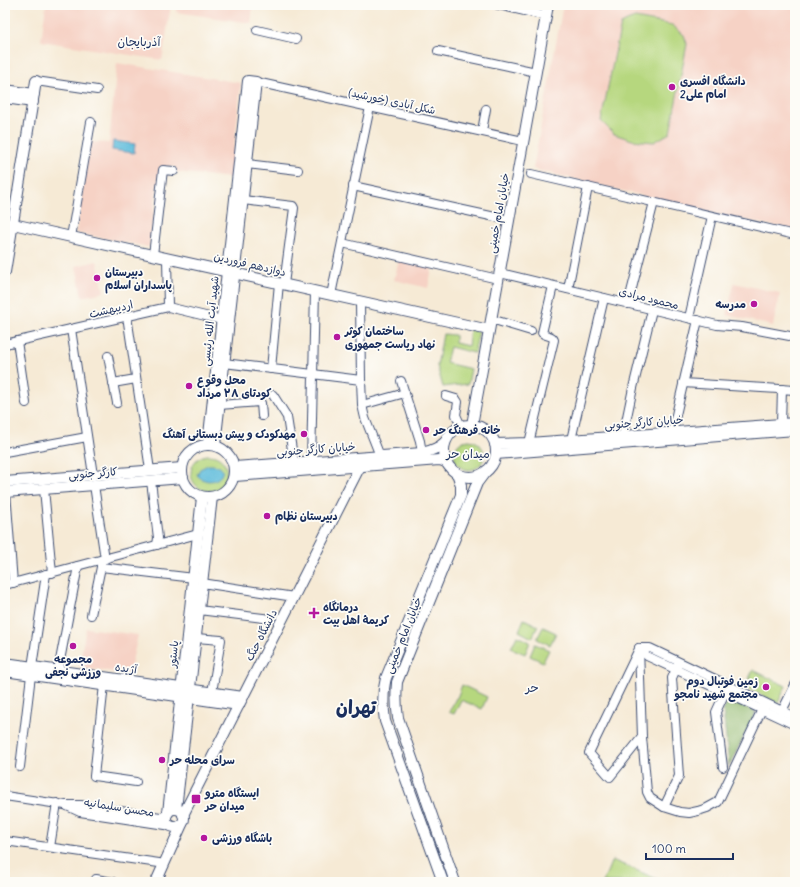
<svg xmlns="http://www.w3.org/2000/svg" width="800" height="887" viewBox="0 0 800 887" font-family="Delius,'Playpen Sans Arabic',sans-serif">
  <style>
    .built { fill: #f6d2c5 }
    .green { fill: #b6d77e; stroke: #68836e }
    .forest { fill: #90b86d; stroke: #567466 }
    .water { fill: #5dbcdb; stroke: #3c769c }
    .lines { fill: none; stroke-linecap: round; stroke-linejoin: round }
    .minor-casing { stroke: #3c4b70; stroke-width: 10 }
    .major-casing { stroke: #3c4b70; stroke-width: 12 }
    .minor { stroke: #fff; stroke-width: 8 }
    .major { stroke: #fff; stroke-width: 10 }
    .poi-dot { fill: #b5179e; stroke: #fdfcf7; stroke-width: 1.5 }
    .labels { text-anchor: middle; dominant-baseline: central; stroke-width: 3.5; stroke-linejoin: round; paint-order: stroke }
    .poi-label { font-size: 11px; font-weight: bold; fill: #1b2f5e; stroke: #fdfcf7; text-anchor: start }
    .street-label { font-size: 11px; fill: #1b2f5e; stroke: #fdfcf7 }
    .neighbourhood-label { font-size: 12px; fill: #1b2f5e; stroke: #fdfcf7 }
    .town-label { font-size: 19px; font-weight: bold; fill: #1b2f5e; stroke: #fdfcf7 }
  </style>
  <rect width="100%" height="100%" fill="#fdfcf7"/>
  <filter id="ink" filterUnits="userSpaceOnUse"><feTurbulence type="fractalNoise" baseFrequency=".025" numOctaves="2"/><feDisplacementMap in="SourceGraphic" scale="8" xChannelSelector="R" yChannelSelector="G"/><feConvolveMatrix kernelMatrix="1 2 1 2 8 2 1 2 1" color-interpolation-filters="sRGB"/></filter>
  <filter id="wash" filterUnits="userSpaceOnUse"><feTurbulence type="fractalNoise" baseFrequency=".012" numOctaves="4" result="noise"/><feDisplacementMap in="SourceGraphic" scale="16" xChannelSelector="R" yChannelSelector="G"/><feGaussianBlur stdDeviation="0.9" result="paint"/><feColorMatrix in="noise" values="0 0 0 0 0 0 0 0 0 0 0 0 0 0 0 0 0 1.4 0 .05"/><feComposite in="paint" operator="in"/></filter>
  <g filter="url(#wash)">
    <rect width="100%" height="100%" fill="#f6ead5"/>
    <g class="built">
      <polygon points="46,5 171,5 162,60 41,41"/>
      <polygon points="177,5 253,5 251,23 176,12"/>
      <polygon points="498,5 541,5 539,15"/>
      <polygon points="563,5 795,5 795,230 730,217 533,169"/>
      <polygon points="117,63 241,83 231,178 177,172 175,167 160,166 149,247 76,233 90,142 109,143"/>
      <polygon points="399,260 432,268 428,288 394,280"/>
      <polygon points="97,261 104,292 82,297 76,266"/>
      <polygon points="734,283 780,293 773,326 727,315"/>
      <polygon points="86,628 138,635 129,674 79,667"/>
    </g>
    <g class="green">
      <polygon points="635,18 672,25 684,35 687,44 670,133 654,142 632,140 614,134 601,121 621,24 627,21"/>
      <polygon points="9,199 8,219 5,219 5,200"/>
      <polygon points="470,330 479,332 474,353 450,347 446,363 471,369 468,384 443,387 437,366 443,334 455,335 455,343 468,346"/>
      <circle cx="469" cy="455" r="15"/>
      <circle cx="209" cy="473" r="18"/>
      <polygon points="524,619 538,626 532,638 519,631"/>
      <polygon points="543,627 556,633 550,645 537,639"/>
      <polygon points="517,636 530,642 525,654 511,648"/>
      <polygon points="535,644 549,650 543,662 530,656"/>
      <polygon points="753,670 786,686 778,703 745,687"/>
      <polygon points="462,685 487,697 482,709 461,700 454,714 449,712 456,698 457,698"/>
      <polygon points="612,860 664,882 603,882"/>
    </g>
    <polygon class="forest" points="728,699 756,712 729,766 723,711"/>
    <g class="water">
      <polygon points="113,141 135,144 134,153 112,150"/>
      <path d="M208 465C238 464 214 493 197 475L200 469Z"/>
    </g>
  </g>
  <g filter="url(#ink)">
    <g class="lines">
      <g class="minor-casing">
        <g id="minor">
          <polyline points="498,5 546,16"/>
          <polyline points="257,30 296,39"/>
          <polyline points="438,51 536,72"/>
          <polyline points="36,81 97,90"/>
          <polyline points="256,82 523,141"/>
          <polyline points="482,131 486,109"/>
          <polyline points="247,164 298,170"/>
          <polyline points="531,174 795,235"/>
          <polyline points="353,186 509,220"/>
          <polyline points="243,200 293,206 294,208 284,284"/>
          <polyline points="71,237 91,122"/>
          <polyline points="342,243 498,279"/>
          <polyline points="153,255 163,170 174,171"/>
          <polyline points="167,258 168,307"/>
          <polyline points="500,273 717,325 742,327 795,337"/>
          <polyline points="568,289 588,187"/>
          <polyline points="331,295 370,107"/>
          <polyline points="360,301 361,380 362,405 365,418 380,456"/>
          <polyline points="628,304 654,202"/>
          <polyline points="127,316 150,470"/>
          <polyline points="689,318 712,216"/>
          <polyline points="491,319 531,331"/>
          <polyline points="71,329 93,475"/>
          <polyline points="17,341 26,403"/>
          <polyline points="5,344 168,307 222,320"/>
          <polyline points="108,356 117,403"/>
          <polyline points="224,363 361,380"/>
          <polyline points="271,369 279,283"/>
          <polyline points="401,381 420,441 422,453"/>
          <polyline points="113,383 136,379"/>
          <polyline points="683,383 795,390"/>
          <polyline points="273,395 287,417 294,463"/>
          <polyline points="446,396 456,399 458,402 456,415 461,426"/>
          <polyline points="219,405 260,402 261,403 262,416"/>
          <polyline points="362,405 405,393"/>
          <polyline points="781,424 782,389"/>
          <polyline points="672,432 698,320"/>
          <polyline points="571,440 604,298"/>
          <polyline points="624,442 623,436 633,388 652,310"/>
          <path d="M529 443 554 340C552 334 546 337 542 333L553 286"/>
          <polyline points="5,452 87,437"/>
          <polyline points="311,462 315,291"/>
          <polyline points="151,481 158,538 157,545"/>
          <polyline points="94,485 105,559"/>
          <polyline points="44,489 52,573"/>
          <polyline points="6,492 13,583"/>
          <polyline points="101,567 194,578"/>
          <polyline points="202,583 294,597"/>
          <polyline points="5,585 198,534"/>
          <polyline points="199,610 271,619"/>
          <polyline points="91,615 101,567 101,563"/>
          <polyline points="196,638 221,640 212,692"/>
          <polyline points="639,648 642,737 647,792 650,798 664,807 680,812 689,813 698,811 707,808 718,802 765,703"/>
          <polyline points="639,648 647,656 795,725"/>
          <polyline points="639,648 650,648 795,717"/>
          <polyline points="638,651 589,753 610,777 642,737"/>
          <polyline points="58,671 78,566"/>
          <polyline points="104,685 94,776 136,782"/>
          <polyline points="782,711 795,685"/>
          <polyline points="20,767 32,667 46,574"/>
          <polyline points="723,767 716,712 727,688"/>
          <polyline points="5,796 65,805 81,805 167,818"/>
          <polyline points="67,806 80,812 172,826"/>
          <polyline points="664,807 679,776 672,678 678,665"/>
          <polyline points="5,841 159,863"/>
          <polyline points="50,847 57,803"/>
          <polyline points="96,882 96,879 113,882"/>
        </g>
      </g>
      <g class="major-casing">
        <g id="major">
          <polyline points="5,90 34,94"/>
          <polyline points="5,98 33,102"/>
          <polyline points="5,224 13,224 489,330"/>
          <polyline points="5,272 36,81"/>
          <circle cx="470" cy="451" r="26"/>
          <polyline points="472,425 548,5"/>
          <polyline points="208,444 248,81 256,82 215,445"/>
          <polyline points="495,444 529,443 571,440 795,423"/>
          <circle cx="208" cy="471" r="26"/>
          <polyline points="496,454 795,430"/>
          <path d="M235 467 422 453C431 451 439 448 445 442"/>
          <polyline points="235,476 439,460 443,461 447,463"/>
          <polyline points="5,482 182,468"/>
          <polyline points="5,492 183,478"/>
          <polyline points="5,663 243,697"/>
          <polyline points="5,671 239,705"/>
          <polyline points="176,809 212,497"/>
          <circle cx="175" cy="818" r="9"/>
          <polyline points="168,813 202,497"/>
          <polyline points="183,815 358,470 361,466"/>
          <polyline points="156,882 183,822"/>
          <path d="M443 882 385 721C383 706 382 693 386 678L461 495V485L457 473"/>
          <path d="M455 882 398 718C396 706 396 694 397 682L477 483 486 471"/>
        </g>
      </g>
      <use href="#minor" class="minor"/>
      <use href="#major" class="major"/>
    </g>
  </g>
  <g class="poi-dot">
    <circle cx="672" cy="87" r="4"/>
    <circle cx="97" cy="278" r="4"/>
    <circle cx="754" cy="304" r="4"/>
    <circle cx="337" cy="337" r="4"/>
    <circle cx="189" cy="386" r="4"/>
    <circle cx="426" cy="430" r="4"/>
    <circle cx="304" cy="434" r="4"/>
    <circle cx="267" cy="516" r="4"/>
    <path d="M312 607h4v4h4v4h-4v4h-4v-4h-4v-4h4z"/>
    <circle cx="73" cy="646" r="4"/>
    <circle cx="766" cy="687" r="4"/>
    <circle cx="162" cy="760" r="4"/>
    <rect x="191" y="794" width="10" height="10" rx="2"/>
    <circle cx="204" cy="838" r="4"/>
  </g>
  <g class="labels">
    <g class="poi-label">
      <text x="680" y="81">دانشگاه افسری<tspan x="680" dy="13">امام علی2</tspan></text>
      <text x="105" y="272">دبیرستان<tspan x="105" dy="13">پاسداران اسلام</tspan></text>
      <text x="746" y="304" text-anchor="end">مدرسه</text>
      <text x="345" y="331">ساختمان کوثر<tspan x="345" dy="13">نهاد ریاست جمهوری</tspan></text>
      <text x="197" y="380">محل وقوع<tspan x="197" dy="13">کودتای ۲۸ مرداد</tspan></text>
      <text x="434" y="430">خانه فرهنگ حر</text>
      <text x="296" y="434" text-anchor="end">مهدکودک و پیش دبستانی آهنگ</text>
      <text x="275" y="516">دبیرستان نظام</text>
      <text x="323" y="607">درمانگاه<tspan x="323" dy="13">کریمهٔ اهل بیت</tspan></text>
      <text x="73" y="659" text-anchor="middle">مجموعه<tspan x="73" dy="13">ورزشی نجفی</tspan></text>
      <text x="758" y="681" text-anchor="end">زمین فوتبال دوم<tspan x="758" dy="13">مجتمع شهید نامجو</tspan></text>
      <text x="170" y="760">سرای محله حر</text>
      <text x="205" y="793">ایستگاه مترو<tspan x="205" dy="13">میدان حر</tspan></text>
      <text x="212" y="838">باشگاه ورزشی</text>
    </g>
    <g class="street-label">
      <text transform="translate(392 101) rotate(12)">شکل آبادی (خورشید)</text>
      <text transform="translate(498 213) rotate(-80)">خیابان امام خمینی</text>
      <text transform="translate(250 264) rotate(13)">دوازدهم فروردین</text>
      <text transform="translate(649 298) rotate(14)">محمود مرادی</text>
      <text transform="translate(111 309) rotate(-13)">اردیبهشت</text>
      <text transform="translate(210 321) rotate(-84)">شهید آیت الله رئیسی</text>
      <text transform="translate(644 422) rotate(-4)">خیابان کارگر جنوبی</text>
      <text transform="translate(316 449) rotate(-4)">خیابان کارگر جنوبی</text>
      <text transform="translate(93 473) rotate(-4)">کارگر جنوبی</text>
      <text transform="translate(261 635) rotate(-63)">دانشگاه جنگ</text>
      <text transform="translate(403 635) rotate(-68)">خیابان امام خمینی</text>
      <text transform="translate(173 654) rotate(-84)">پاستور</text>
      <text transform="translate(126 668) rotate(8)">آژیده</text>
      <text transform="translate(119 807) rotate(9)">محسن سلیمانیه</text>
    </g>
    <g class="neighbourhood-label">
      <text x="139" y="41">آذربایجان</text>
      <text x="468" y="453">میدان حر</text>
      <text x="532" y="687">حر</text>
    </g>
    <g class="town-label">
      <text x="356" y="707">تهران</text>
    </g>
  </g>
  <rect width="800" height="887" fill="none" stroke="#fdfcf7" stroke-width="20"/>
  <path d="M646 853v6h87v-6" fill="none" stroke="#1b2f5e" stroke-width="2"/>
  <text x="652" y="853" font-size="12" fill="#1b2f5e" stroke="#fdfcf7" stroke-width="3" paint-order="stroke">100 m</text>
</svg>
